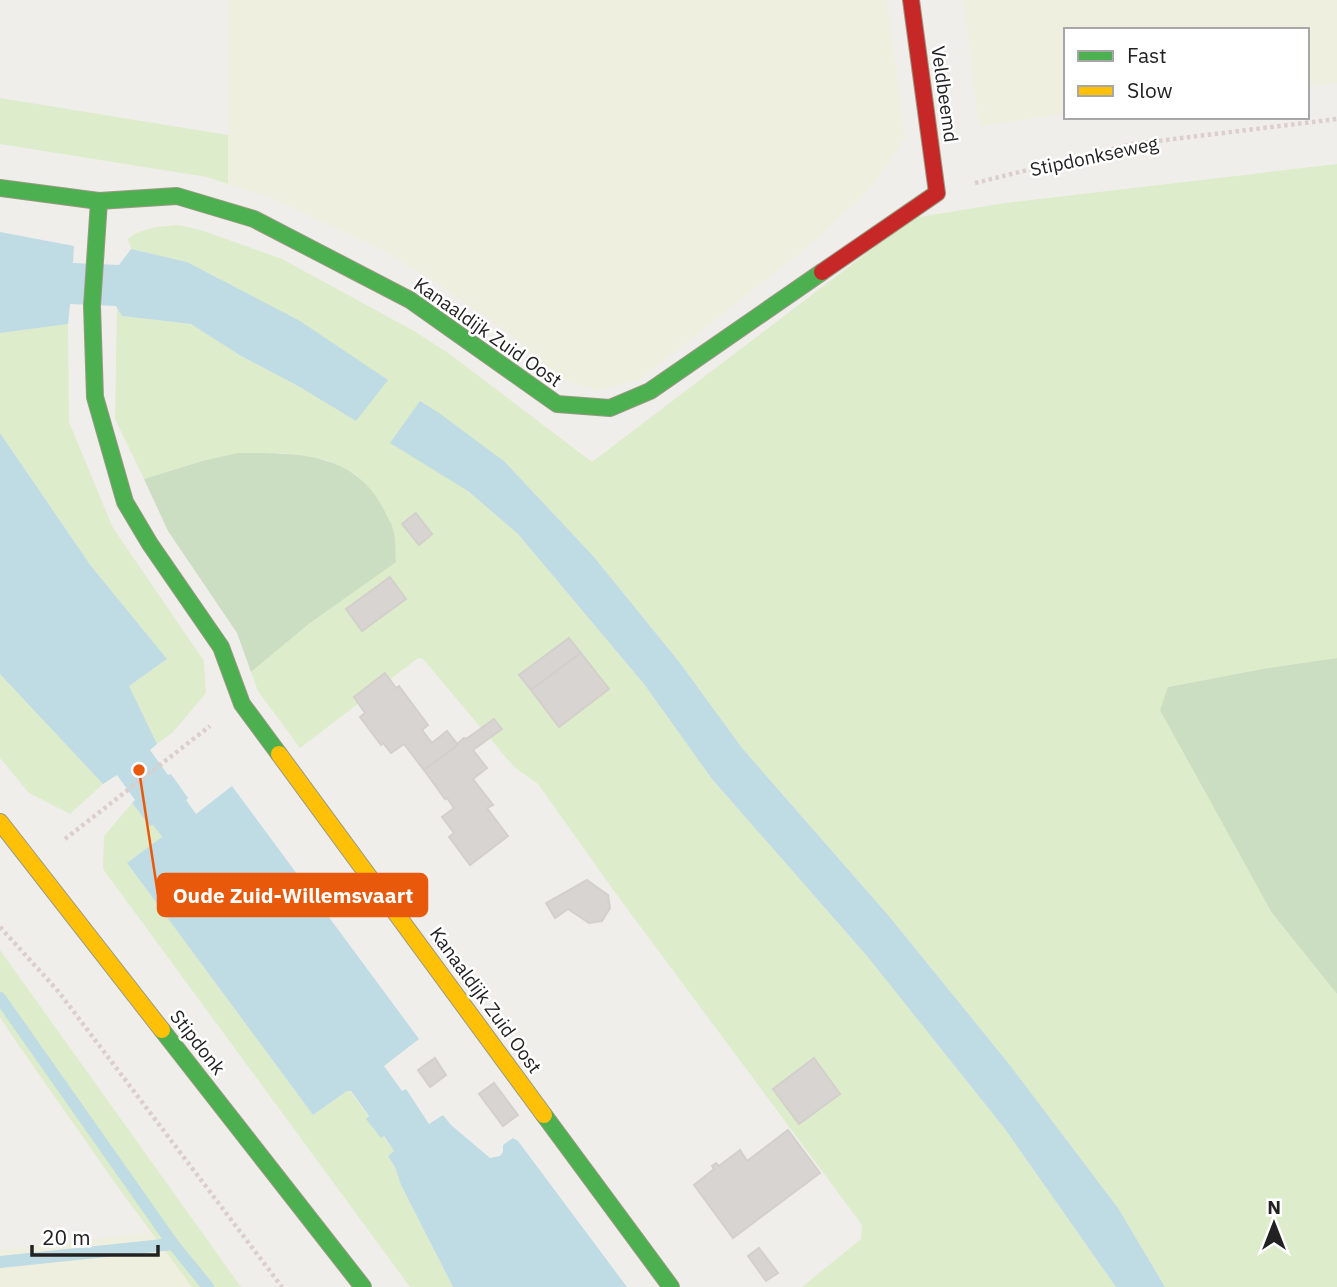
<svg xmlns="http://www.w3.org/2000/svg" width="1337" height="1287" viewBox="0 0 1337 1287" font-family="'IBM Plex Sans',sans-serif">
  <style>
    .farmland { fill: #efefdf }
    .grass { fill: #ddeccb }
    .forest { fill: #cbdec1 }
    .water { fill: #bfdbe3 }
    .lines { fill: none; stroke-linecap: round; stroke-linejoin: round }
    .stream { stroke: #bfdbe3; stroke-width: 12 }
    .building { fill: #d7d4d2; stroke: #d3d0cc; stroke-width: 2 }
    .fast-casing { stroke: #999a82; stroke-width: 18 }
    .slow-casing { stroke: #999a82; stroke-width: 18 }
    .jam-casing { stroke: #999a82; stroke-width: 18 }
    .path { stroke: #dccecd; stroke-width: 4.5; stroke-dasharray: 3.5 3.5; stroke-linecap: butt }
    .fast { stroke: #4caf50; stroke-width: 16 }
    .slow { stroke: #ffc107; stroke-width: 16 }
    .jam { stroke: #c62828; stroke-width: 16 }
    .labels { text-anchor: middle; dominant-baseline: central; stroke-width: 5; stroke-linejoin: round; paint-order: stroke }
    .street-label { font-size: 19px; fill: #222; stroke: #fff }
    .leader { fill: none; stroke: #e8590c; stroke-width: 2.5 }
    .callout-dot { fill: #e8590c; stroke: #fff; stroke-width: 2.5 }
    .callout { fill: #e8590c; stroke: #e8590c; stroke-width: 2.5 }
    .callout-label { font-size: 21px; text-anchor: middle; font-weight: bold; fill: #fff }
  </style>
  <rect width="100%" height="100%" fill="#f0eeeb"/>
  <g class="farmland">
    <polygon points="228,0 887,0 905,138 893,157 868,191 809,246 639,380 597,390 566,381 499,326 426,276 382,250 272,198 228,184"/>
    <polygon points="963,0 1337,0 1337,83 1307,86 1307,30 1066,30 1066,114 979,126"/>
    <polygon points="152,1232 192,1287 0,1287 0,1250"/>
  </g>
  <g class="grass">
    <polygon points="0,98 228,135 228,184 207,177 0,144"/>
    <polygon points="1337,164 1337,658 1268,668 1168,687 1272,913 1337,994 1337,1287 1165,1287 1118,1208 1009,1064 888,915 742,748 680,663 594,557 505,462 468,491 518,534 644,684 712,779 867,956 1005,1129 1116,1287 802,1287 861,1239 862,1225 614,891 538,784 514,767 423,659 418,658 300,748 258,691 251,672 310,623 358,476 327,460 284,453 237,453 202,461 144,479 115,419 117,306 122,316 191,324 241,356 300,387 220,279 187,262 131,249 128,239 136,233 156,227 179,225 204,231 282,259 414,331 451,355 592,462 913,218 1005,203"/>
    <polygon points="68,324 69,422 113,528 204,661 206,693 173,732 157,744 129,686 167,659 91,566 0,433 0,333"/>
    <polygon points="0,674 103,784 70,814 29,793 0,758"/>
    <polygon points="132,803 150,825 153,824 162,838 127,863 313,1115 347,1091 350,1091 394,1151 388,1156 395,1167 401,1185 453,1287 410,1287 103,869 104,836"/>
    <polygon points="0,950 241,1287 192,1287 120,1190 17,1043 0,1017"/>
  </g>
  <g class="forest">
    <path d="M237 453C297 453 357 451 386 514 388 519 392 524 393 529 396 539 395 551 396 562L310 623 251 672 237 633 168 531 144 479 202 461Z"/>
    <polygon points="1337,658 1337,994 1272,913 1160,710 1168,687 1268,668"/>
  </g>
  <g class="water">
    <polygon points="0,232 74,246 73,263 119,265 131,249 187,262 300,321 388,380 356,421 300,387 241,356 191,324 122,316 116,306 70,304 68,324 0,333"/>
    <polygon points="420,401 439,413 505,462 594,557 680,663 742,748 888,915 1009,1064 1118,1208 1165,1287 1116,1287 1005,1129 867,956 712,779 644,684 518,534 468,491 390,443"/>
    <polygon points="0,433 91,566 167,659 129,686 157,744 150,750 168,775 171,774 188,798 186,800 196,814 232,786 419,1039 384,1066 402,1091 406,1089 429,1124 443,1115 451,1125 490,1158 500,1156 503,1152 503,1145 513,1138 518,1141 627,1287 453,1287 401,1185 395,1167 388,1156 394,1151 384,1136 381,1138 366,1119 369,1116 351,1091 347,1091 313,1115 127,863 162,837 153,825 150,826 132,803 135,800 117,775 103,784 0,674"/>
  </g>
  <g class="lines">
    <g class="stream">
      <polyline points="0,998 173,1244 208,1287"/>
      <polyline points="0,1262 173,1244"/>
    </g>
  </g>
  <g class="building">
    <polygon points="416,513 432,534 419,545 402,524"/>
    <polygon points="390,577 406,599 362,631 346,609"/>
    <polygon points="569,638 581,653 531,690 519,675"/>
    <polygon points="581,653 609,689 559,727 531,690"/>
    <polygon points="385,673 396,688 399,686 428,725 422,730 432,743 447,731 458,745 424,770 404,744 391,753 383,743 381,745 360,717 365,713 354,697"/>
    <polygon points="494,719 502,729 473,750 487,768 473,779 493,805 487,808 508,836 470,865 449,837 454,833 442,817 454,808 447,798 445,799 424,770 458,745 457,744 464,738 466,739"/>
    <polygon points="587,880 608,895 610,908 602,921 589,923 568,909 555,918 546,903"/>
    <polygon points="435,1058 446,1075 430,1087 418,1070"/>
    <polygon points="814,1058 840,1094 799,1124 773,1089"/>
    <polygon points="494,1083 518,1115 503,1126 479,1094"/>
    <polygon points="788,1130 820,1173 733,1238 694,1185 714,1169 712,1166 716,1163 719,1166 740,1150 747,1161"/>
    <polygon points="759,1248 778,1273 766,1281 748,1256"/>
  </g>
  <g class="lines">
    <g class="fast-casing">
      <g id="fast">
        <polyline points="0,188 99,201 177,196 254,219 410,300 557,404 610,408 650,391 822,272"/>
        <polyline points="99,201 92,306 95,397 125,502 150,544 221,647 242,704 279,754"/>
        <polyline points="162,1030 363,1287"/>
        <polyline points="544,1115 671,1287"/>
      </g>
    </g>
    <g class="slow-casing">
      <g id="slow">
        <polyline points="279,754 544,1115"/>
        <polyline points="0,822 162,1030"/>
      </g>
    </g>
    <g class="jam-casing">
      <polyline id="jam" points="822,272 937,193 911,0"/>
    </g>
    <g class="path">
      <polyline points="975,183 1133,144 1337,119"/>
      <polyline points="65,839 210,726"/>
      <polyline points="0,927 58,991 282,1287"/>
    </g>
    <use href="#fast" class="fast"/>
    <use href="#slow" class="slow"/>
    <use href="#jam" class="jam"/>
  </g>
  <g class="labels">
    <g class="street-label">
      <text transform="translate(945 94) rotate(82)">Veldbeemd</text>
      <text transform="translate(1094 156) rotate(-12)">Stipdonkseweg</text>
      <text transform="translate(488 332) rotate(35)">Kanaaldijk Zuid Oost</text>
      <text transform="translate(486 1000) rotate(54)">Kanaaldijk Zuid Oost</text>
      <text transform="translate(198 1042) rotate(52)">Stipdonk</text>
    </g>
  </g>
  <path class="leader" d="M139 770L158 895"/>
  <circle class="callout-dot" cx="139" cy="770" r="7"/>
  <rect class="callout" x="158" y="874" width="269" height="42" rx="7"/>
  <g class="callout-label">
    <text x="293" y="903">Oude Zuid-Willemsvaart</text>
  </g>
  <rect x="1064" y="28" width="245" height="91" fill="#ffffff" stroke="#a7a7a7" stroke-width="2"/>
  <rect x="1078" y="51" width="35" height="10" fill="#4caf50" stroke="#a7a7a7" stroke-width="2"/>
  <text x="1127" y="63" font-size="21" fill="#222222">Fast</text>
  <rect x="1078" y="86" width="35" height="10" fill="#ffc107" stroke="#a7a7a7" stroke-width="2"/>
  <text x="1127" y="98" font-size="21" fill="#222222">Slow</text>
  <g transform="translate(1274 1224)" stroke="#ffffff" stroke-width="5" paint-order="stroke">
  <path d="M0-5L12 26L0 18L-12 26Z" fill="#222222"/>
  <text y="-10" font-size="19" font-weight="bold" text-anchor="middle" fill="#222222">N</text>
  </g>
  <path d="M32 1245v10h126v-10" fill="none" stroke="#222222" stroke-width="3.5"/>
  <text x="42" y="1245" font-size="21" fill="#222222" stroke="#ffffff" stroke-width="5" paint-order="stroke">20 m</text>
</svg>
